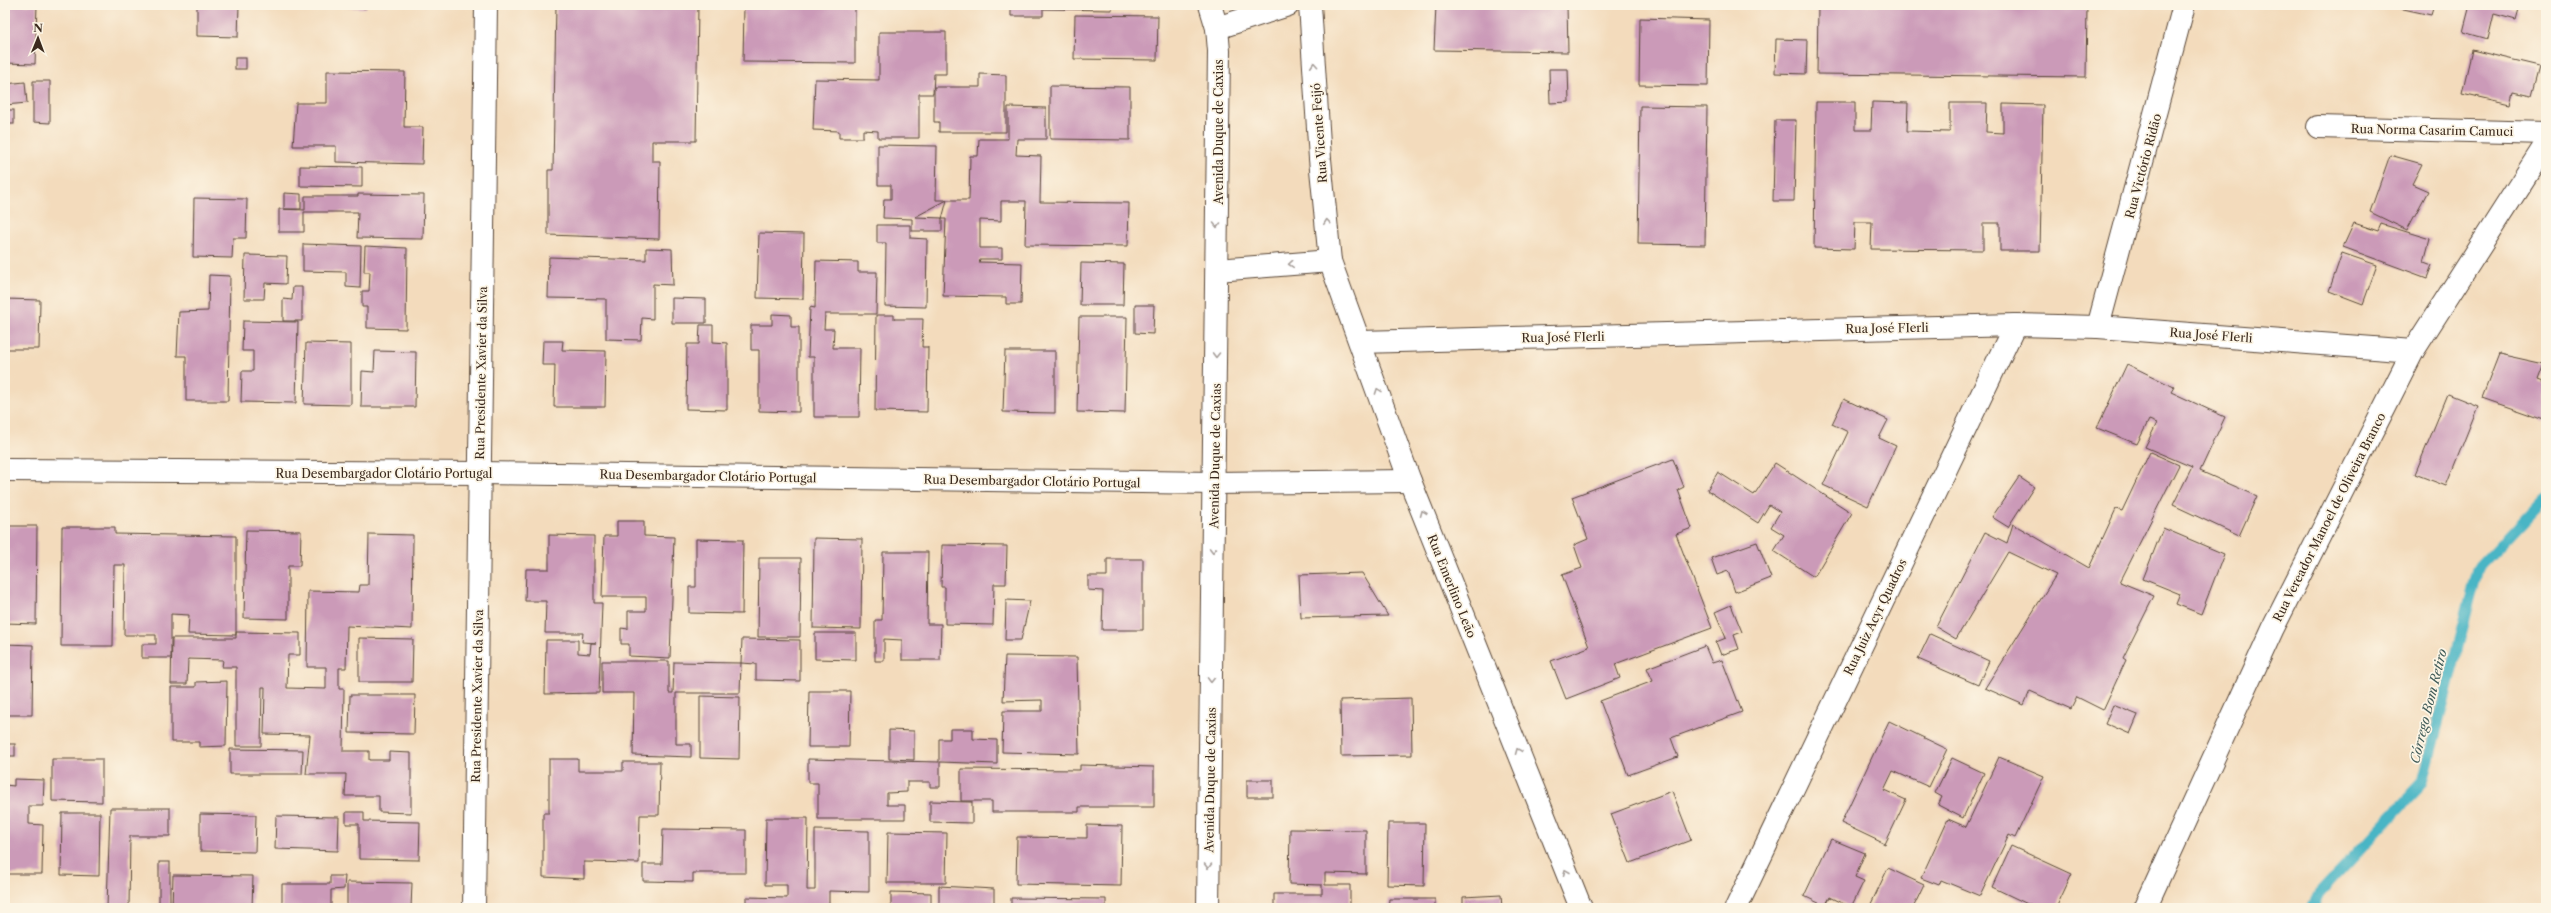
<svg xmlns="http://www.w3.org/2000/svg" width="2551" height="913" viewBox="0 0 2551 913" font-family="'Libre Caslon Text',serif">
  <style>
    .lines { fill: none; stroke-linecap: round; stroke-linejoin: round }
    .stream { stroke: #49b5c5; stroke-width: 11 }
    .building { fill: #cb9ab8 }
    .minor-casing { stroke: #574536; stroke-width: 24 }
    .tertiary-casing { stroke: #574536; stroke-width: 24 }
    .minor { stroke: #fff; stroke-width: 22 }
    .tertiary { stroke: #fff; stroke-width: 22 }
    .oneway { stroke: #a79f9a }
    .labels { text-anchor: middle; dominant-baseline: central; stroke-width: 3.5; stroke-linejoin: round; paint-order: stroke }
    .street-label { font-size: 12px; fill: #3b2a1e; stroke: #fcf5e5 }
    .water-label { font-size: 13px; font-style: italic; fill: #405b58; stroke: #fcf5e5 }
  </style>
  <rect width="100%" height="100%" fill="#fcf5e5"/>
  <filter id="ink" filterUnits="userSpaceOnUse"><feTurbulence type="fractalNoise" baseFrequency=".025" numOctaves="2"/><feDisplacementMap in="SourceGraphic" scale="8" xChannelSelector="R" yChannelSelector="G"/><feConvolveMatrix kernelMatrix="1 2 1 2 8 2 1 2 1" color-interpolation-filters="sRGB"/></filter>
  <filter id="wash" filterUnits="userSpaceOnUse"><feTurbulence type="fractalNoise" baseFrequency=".012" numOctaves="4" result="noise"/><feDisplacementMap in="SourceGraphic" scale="16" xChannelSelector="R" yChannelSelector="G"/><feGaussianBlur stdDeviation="0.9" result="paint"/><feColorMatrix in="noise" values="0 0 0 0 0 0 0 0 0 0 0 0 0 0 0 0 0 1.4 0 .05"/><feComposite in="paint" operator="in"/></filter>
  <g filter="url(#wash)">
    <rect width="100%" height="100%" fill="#f3dbbc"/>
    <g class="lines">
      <polyline class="stream" points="2312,908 2319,894 2423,782 2478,569 2546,497"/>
    </g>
    <g id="blocks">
      <g class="building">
        <polygon points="5,5 37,5 35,64 5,63"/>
        <polygon points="197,5 239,5 238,37 197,36"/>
        <polygon points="306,5 323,5 322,7 306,7"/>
        <rect x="348" y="5" width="18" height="3"/>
        <polygon points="556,5 698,5 696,141 652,141 652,161 660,161 659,239 548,235 548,170 553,170"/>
        <polygon points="744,5 855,5 855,63 743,62"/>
        <polygon points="1011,5 1112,5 1112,10 1043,9 1043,16 1011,16"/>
        <polygon points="1436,5 1567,5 1568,52 1434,50"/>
        <polygon points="1818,5 2087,5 2086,77 1817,74"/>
        <polygon points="2385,5 2434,5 2431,15"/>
        <polygon points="2470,5 2506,5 2519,9 2516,20 2494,14 2488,39 2463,32"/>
        <polygon points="1075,15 1158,16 1157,60 1074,59"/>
        <polygon points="1640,18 1709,20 1708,86 1639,85"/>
        <polygon points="879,32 946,32 946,74 934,74 933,94 919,94 919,138 878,138 878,131 863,130 863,138 839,138 839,131 813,130 815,79 879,80"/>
        <polygon points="1776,39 1807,40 1806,74 1775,73"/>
        <polygon points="2472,50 2539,66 2531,96 2513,92 2510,104 2462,93"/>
        <rect x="235" y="58" width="11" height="11"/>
        <polygon points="1549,69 1568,69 1569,102 1550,103"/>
        <polygon points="327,71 405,72 404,127 423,127 422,164 336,162 336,146 293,146 296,103 327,103"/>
        <polygon points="980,74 1006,75 1006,132 939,132 939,122 934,122 934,87 980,87"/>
        <polygon points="33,81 50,81 50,123 33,122"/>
        <polygon points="25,82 27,103 5,105 5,84"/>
        <polygon points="1050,86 1130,87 1130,140 1050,139"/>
        <polygon points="1816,102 1855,102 1855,130 1871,130 1872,102 1908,103 1907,131 1950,132 1950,103 1987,103 1986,132 2003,133 2003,104 2043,105 2040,251 2000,251 2000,223 1983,223 1983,250 1871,249 1872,222 1855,222 1854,249 1814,248"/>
        <polygon points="1640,106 1707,107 1705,245 1638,244"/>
        <polygon points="1008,107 1046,108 1046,139 1017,139 1016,155 1041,156 1040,202 1129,203 1128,246 1025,245 1026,201 1001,201 1001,221 980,220 980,248 1002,248 1002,259 980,259 979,262 1022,263 1021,304 1006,304 1006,297 943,296 946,219 942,219 947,200 969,200 970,156 978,156 979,139 1008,139"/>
        <rect x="5" y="110" width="9" height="14"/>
        <polygon points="1775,120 1796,120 1794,201 1773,201"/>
        <polygon points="878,145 937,146 936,200 947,200 915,217 942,218 942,231 912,231 912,219 883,218 884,199 891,199 891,185 878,185"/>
        <polygon points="2390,155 2422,164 2412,184 2428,191 2407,230 2370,212"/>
        <polygon points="300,166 362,167 362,187 300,186"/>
        <polygon points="284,193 301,194 301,209 284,209"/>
        <polygon points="358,194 424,195 423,239 357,238 358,212 304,212 304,232 279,232 279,209 305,210 305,196 358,196"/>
        <polygon points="194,198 247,199 246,238 233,238 232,258 193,257"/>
        <polygon points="2354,223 2378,231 2381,224 2430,239 2424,262 2432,265 2427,278 2343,247"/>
        <polygon points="877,225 910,225 910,238 927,239 926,307 885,306 886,243 877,243"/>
        <polygon points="759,233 804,234 803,299 757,298"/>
        <polygon points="303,244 361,246 360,288 346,287 346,272 303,271"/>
        <polygon points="365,246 407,248 406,329 367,328 367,307 362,307 362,291 369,291 370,272 364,272"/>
        <polygon points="646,248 672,249 673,285 653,284 653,319 642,318 641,340 606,339 606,299 548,298 549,257 646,260"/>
        <polygon points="2342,253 2377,265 2363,304 2329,291"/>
        <polygon points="245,255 287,256 286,284 265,283 264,299 244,299"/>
        <polygon points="816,261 858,262 858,272 877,272 876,314 825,314 824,329 834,329 833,348 860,348 859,417 814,417 814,357 808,357 810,307 815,308"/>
        <polygon points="1081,263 1124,264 1123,305 1080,305"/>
        <polygon points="209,275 230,276 228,401 186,401 186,356 177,356 179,312 208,311"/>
        <polygon points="293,287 302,287 302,321 283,321 283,299 292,300"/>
        <polygon points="672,298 706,299 706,323 672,323"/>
        <polygon points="5,299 40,300 39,349 5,349"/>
        <polygon points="1135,305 1154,305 1153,334 1135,333"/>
        <polygon points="772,314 791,315 791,327 799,327 799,412 759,411 759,350 751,350 751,325 772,325"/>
        <polygon points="876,315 894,315 894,319 923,319 922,347 928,347 927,412 875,411"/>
        <polygon points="1079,317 1127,317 1125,413 1077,412"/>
        <polygon points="243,321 298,322 296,403 241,402 242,371 253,371 253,351 242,351"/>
        <polygon points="700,325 713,325 713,342 727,343 727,410 686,409 687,344 699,344"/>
        <polygon points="543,341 563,341 562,350 606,351 605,407 554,407 555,365 542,365"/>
        <polygon points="306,343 351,344 351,405 304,404"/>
        <polygon points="375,351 416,352 415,407 361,407 362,371 374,372"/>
        <polygon points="1005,351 1055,351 1055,413 1003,412"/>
        <polygon points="2499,354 2544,364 2538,380 2546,383 2545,420 2482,398"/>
        <polygon points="2127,364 2174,387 2171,392 2225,417 2200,471 2257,496 2239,536 2173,505 2192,467 2145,447 2157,423 2149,420 2137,444 2097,428"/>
        <polygon points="2448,394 2478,406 2446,486 2415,474"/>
        <polygon points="1844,399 1888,420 1879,438 1896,446 1868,506 1823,485 1848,432 1832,424"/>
        <polygon points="2150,452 2179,465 2120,582 2154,596 2123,658 2126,660 2103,710 2077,697 2071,709 2030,691 2024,705 1985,688 2056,575 2008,552 1956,639 1936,627 1985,532 2007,543 2013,524 2089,568 2116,509 2122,511"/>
        <polygon points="1673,459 1684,487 1678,490 1692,528 1676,534 1712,628 1615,664 1620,678 1566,699 1551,661 1589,647 1562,575 1582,568 1574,545 1588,539 1572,497"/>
        <polygon points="1775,463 1852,513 1814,577 1774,551 1784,535 1771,527 1780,512 1769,505 1758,523 1707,490 1718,472 1754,495"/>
        <polygon points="2019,477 2034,487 2008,527 1992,517"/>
        <polygon points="617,521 644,521 644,536 674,537 670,658 629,656 629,644 621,644 621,628 628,629 628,611 646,611 646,597 602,597 604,536 617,536"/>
        <polygon points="5,526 37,526 36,624 5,623"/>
        <polygon points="62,527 115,527 115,534 236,536 236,635 188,634 189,615 171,614 171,658 142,658 142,644 156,644 156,635 124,635 125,565 114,565 113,646 61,646"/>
        <polygon points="2163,528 2224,554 2201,614 2176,604 2180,594 2143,579"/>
        <polygon points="246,530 301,531 300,566 288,566 288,619 244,618"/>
        <polygon points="369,534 413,535 412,629 347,626 346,668 339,668 339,689 344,689 343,751 369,751 369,760 389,760 389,752 411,753 411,813 379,812 379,796 345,796 346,774 306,774 310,735 264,734 265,687 262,687 261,746 236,746 236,667 222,667 223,660 188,659 187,684 171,684 172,638 236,638 236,632 300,633 300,655 288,655 287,688 326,689 326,667 307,667 308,591 359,592 360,585 368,585"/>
        <polygon points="549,535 594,536 594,603 602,603 599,693 545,694 546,640 578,640 578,653 590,654 591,643 596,643 582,642 583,633 545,633 546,601 525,601 526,569 549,569"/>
        <polygon points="814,538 862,539 861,629 813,628"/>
        <polygon points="696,539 743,540 742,614 689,613 689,587 696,587"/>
        <polygon points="1757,542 1771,578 1735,592 1728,571 1717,575 1711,558"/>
        <polygon points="942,545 1007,546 1006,584 994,584 993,625 945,624 945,587 941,587"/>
        <polygon points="883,552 928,552 927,624 941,624 940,660 902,660 902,640 884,639 884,661 875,661 875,620 882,620"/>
        <polygon points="759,558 801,558 800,637 758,637"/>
        <polygon points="1107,559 1143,559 1143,630 1102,630 1103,591 1088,590 1088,576 1107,576"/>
        <polygon points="1362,573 1388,616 1301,618 1299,575"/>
        <polygon points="1006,600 1030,601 1021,640 1005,640"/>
        <polygon points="1731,605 1742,632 1734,635 1739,649 1721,655 1716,642 1726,638 1715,612"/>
        <polygon points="815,633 856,633 856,660 815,659"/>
        <polygon points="1930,634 1989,661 1978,685 1918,659"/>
        <polygon points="359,638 413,639 412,682 359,682"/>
        <polygon points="742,639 800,640 800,681 756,680 756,664 741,663 740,693 676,693 676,744 691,744 691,757 633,755 634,693 602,693 602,661 669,661 669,693 673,693 674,662 741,663"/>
        <polygon points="5,644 33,645 32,715 5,715"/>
        <polygon points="1705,646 1712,663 1722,660 1742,712 1671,738 1678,757 1628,775 1600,701 1653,681 1647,668"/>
        <polygon points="1005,656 1077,657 1079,754 1002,752 1003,711 1042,711 1042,700 1003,701"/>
        <polygon points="227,681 226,746 199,747 199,742 171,742 171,687 196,687 196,682"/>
        <polygon points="809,691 850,691 849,747 808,747"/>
        <polygon points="350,695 415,695 414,734 349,733"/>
        <polygon points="700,696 740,697 739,759 700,758"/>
        <polygon points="1411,698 1412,755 1341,756 1340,700"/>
        <polygon points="2113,705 2138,715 2130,734 2105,723"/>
        <polygon points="1889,721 1947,749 1929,787 1893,771 1884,790 1906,800 1885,844 1841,823"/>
        <polygon points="950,729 973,729 973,739 997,740 997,764 940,762 940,787 930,787 930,782 907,782 907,792 887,793 887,805 905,805 905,819 818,819 818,783 808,783 808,759 939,762 939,739 950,739"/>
        <polygon points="889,730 914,731 914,760 889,759"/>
        <rect x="5" y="744" width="10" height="12"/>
        <polygon points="230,749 303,750 302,774 230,774"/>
        <polygon points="1999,757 2044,776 2015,838 2009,835 1980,896 1941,880 1939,885 1921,878 1948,819 1966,827"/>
        <polygon points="1952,758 1984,773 1963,818 1938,805 1942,797 1935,793"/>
        <polygon points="52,759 102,759 102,802 52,801"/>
        <polygon points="549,759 578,759 578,771 623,771 623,762 660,762 659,815 640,815 639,863 584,862 584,879 543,877 543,813 549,813"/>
        <polygon points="1080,765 1154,767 1154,807 1079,807 1079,812 992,812 992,801 961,801 961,769 1080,770"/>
        <polygon points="14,779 44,780 43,806 29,806 29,824 43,825 42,874 5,874 5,785 14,786"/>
        <rect x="1247" y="780" width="26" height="17"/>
        <polygon points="1672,791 1691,840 1630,863 1611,814"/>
        <polygon points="930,801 972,802 972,823 930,822"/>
        <polygon points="110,808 170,808 170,836 130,836 129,908 107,908"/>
        <polygon points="346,812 364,812 364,821 420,822 419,860 359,859 359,824 346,824"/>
        <polygon points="62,813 100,813 99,876 61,875"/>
        <polygon points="200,814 256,815 255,852 200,851"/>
        <polygon points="276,816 339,817 338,851 275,849"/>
        <polygon points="766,818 808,818 807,890 815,890 815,830 869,831 869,892 829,891 829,908 746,908 746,897 787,898 787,885 765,885"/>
        <polygon points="1388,823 1425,823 1424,886 1387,885"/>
        <polygon points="1087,825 1122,826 1121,886 1016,884 1017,837 1087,838"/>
        <polygon points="663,829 746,830 746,873 693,873 693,882 643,881 643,864 662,864"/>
        <polygon points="1290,829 1366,830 1366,874 1325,873 1325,885 1350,885 1350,908 1274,908 1274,894 1322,894 1322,885 1289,884"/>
        <polygon points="888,832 947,833 946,883 887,883"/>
        <polygon points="1831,839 1865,853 1855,877 1864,881 1851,907 1830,897 1825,906 1804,896"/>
        <polygon points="2011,846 2072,874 2056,908 2036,908 1992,887"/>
        <rect x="159" y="862" width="11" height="46"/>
        <polygon points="1888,868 1924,885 1913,908 1869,908"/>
        <polygon points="173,875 253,876 252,908 172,908"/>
        <polygon points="330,876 345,876 344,889 331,890 331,908 282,908 282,884 330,884"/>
        <polygon points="347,882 412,883 411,908 347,908"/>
        <polygon points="939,886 994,889 994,907 939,906"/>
        <polygon points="891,892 931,893 931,908 891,908"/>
        <polygon points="1501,895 1502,908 1463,908 1463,897"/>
        <polygon points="1011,898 1106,899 1106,908 1011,908"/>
        <polygon points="1389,899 1435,899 1435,908 1388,908"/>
      </g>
    </g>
  </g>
  <g filter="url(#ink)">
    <use href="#blocks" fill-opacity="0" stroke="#574536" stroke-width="1"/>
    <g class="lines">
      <g class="minor-casing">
        <g id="minor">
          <polyline points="2318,127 2546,133"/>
          <polyline points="2098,327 2184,5"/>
          <polyline points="1360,342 2015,325 2098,327 2413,351"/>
          <polyline points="5,470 480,473 1215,483 1410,481"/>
          <polyline points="474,908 486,5"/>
          <polyline points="1736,908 2015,325"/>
          <polyline points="2145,908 2273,628 2413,351 2546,144"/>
        </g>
      </g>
      <g class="tertiary-casing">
        <g id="tertiary">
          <polyline points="1310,5 1320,159 1330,261 1410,481 1581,908"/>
          <polyline points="1217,28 1288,5"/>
          <polyline points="1217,270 1330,261"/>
          <polyline points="1208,908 1219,51 1217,28 1210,5"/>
        </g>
      </g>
      <use href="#minor" class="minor"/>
      <use href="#tertiary" class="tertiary"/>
    </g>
    <defs><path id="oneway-chevron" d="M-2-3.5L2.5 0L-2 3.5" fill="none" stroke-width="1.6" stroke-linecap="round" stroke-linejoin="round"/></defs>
    <g class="oneway">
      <use href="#oneway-chevron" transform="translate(1314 65) rotate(-94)"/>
      <use href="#oneway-chevron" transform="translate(1327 222) rotate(-96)"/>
      <use href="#oneway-chevron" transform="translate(1217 225) rotate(90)"/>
      <use href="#oneway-chevron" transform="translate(1291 264) rotate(175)"/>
      <use href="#oneway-chevron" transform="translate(1216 355) rotate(91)"/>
      <use href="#oneway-chevron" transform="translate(1378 391) rotate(-110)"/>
      <use href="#oneway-chevron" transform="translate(1423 513) rotate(-112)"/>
      <use href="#oneway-chevron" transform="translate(1213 550) rotate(91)"/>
      <use href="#oneway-chevron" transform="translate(1211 680) rotate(91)"/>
      <use href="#oneway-chevron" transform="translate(1518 751) rotate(-112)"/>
      <use href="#oneway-chevron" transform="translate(1208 866) rotate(91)"/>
      <use href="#oneway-chevron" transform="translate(1566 872) rotate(-112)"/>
    </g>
  </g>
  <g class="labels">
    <g class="street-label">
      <text transform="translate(2432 130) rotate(1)">Rua Norma Casarim Camuci</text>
      <text transform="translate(1218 132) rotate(-90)">Avenida Duque de Caxias</text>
      <text transform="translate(1319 133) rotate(-94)">Rua Vicente Feijó</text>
      <text transform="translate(2143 166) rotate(-75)">Rua Victório Ridão</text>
      <text transform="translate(1887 328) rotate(-1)">Rua José FIerli</text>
      <text transform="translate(2211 335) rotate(4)">Rua José FIerli</text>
      <text transform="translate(1563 337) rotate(-1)">Rua José FIerli</text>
      <text transform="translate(481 373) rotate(-89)">Rua Presidente Xavier da Silva</text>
      <text transform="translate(1215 456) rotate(-89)">Avenida Duque de Caxias</text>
      <text x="384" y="473">Rua Desembargador Clotário Portugal</text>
      <text transform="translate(708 476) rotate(1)">Rua Desembargador Clotário Portugal</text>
      <text transform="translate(1032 481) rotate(1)">Rua Desembargador Clotário Portugal</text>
      <text transform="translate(2329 517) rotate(-63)">Rua Vereador Manoel de Oliveira Branco</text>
      <text transform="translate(1452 586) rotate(68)">Rua Emerlino Leão</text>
      <text transform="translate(1875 617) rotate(-64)">Rua Juiz Acyr Quadros</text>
      <text transform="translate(477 696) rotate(-89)">Rua Presidente Xavier da Silva</text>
      <text transform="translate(1210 780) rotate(-89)">Avenida Duque de Caxias</text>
    </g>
    <g class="water-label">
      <text transform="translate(2428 706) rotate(-76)">Córrego Bom Retiro</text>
    </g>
  </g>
  <rect width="2551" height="913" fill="none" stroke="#fcf5e5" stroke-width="20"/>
  <g transform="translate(38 38) rotate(1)" stroke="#fcf5e5" stroke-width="3" paint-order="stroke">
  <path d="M0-3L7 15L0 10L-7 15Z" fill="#3b2a1e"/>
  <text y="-6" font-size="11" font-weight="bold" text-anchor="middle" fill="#3b2a1e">N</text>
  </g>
</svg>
